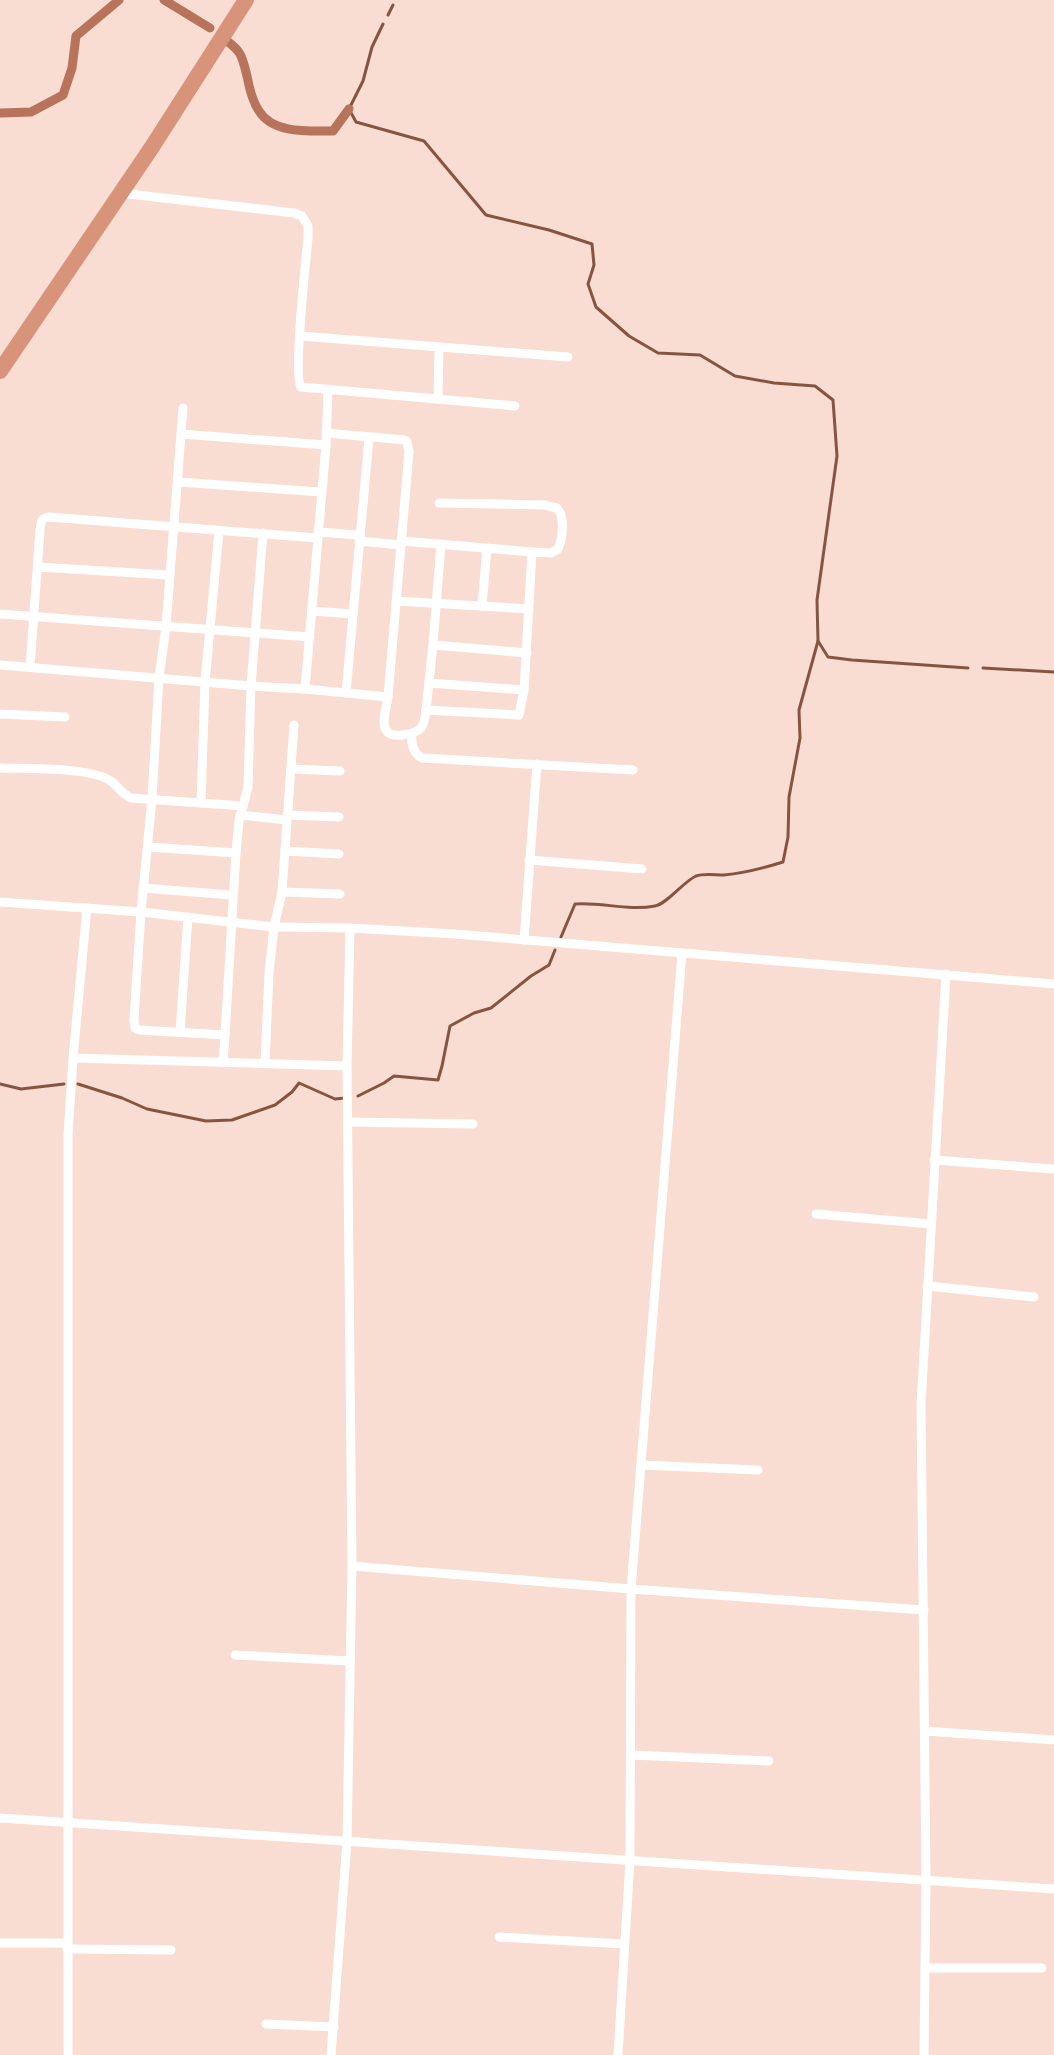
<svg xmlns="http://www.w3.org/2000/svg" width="1054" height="2055" viewBox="0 0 1054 2055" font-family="Manrope,sans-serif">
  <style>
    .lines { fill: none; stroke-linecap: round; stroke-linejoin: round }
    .stream { stroke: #865542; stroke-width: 3 }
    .canal { stroke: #b7745b; stroke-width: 9 }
    .minor { stroke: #fff; stroke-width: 9 }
    .trunk { stroke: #d8947b; stroke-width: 16 }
  </style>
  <rect width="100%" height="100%" fill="#f9dcd2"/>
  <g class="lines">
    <g class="stream">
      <polyline points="388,15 393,5"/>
      <polyline points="383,24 372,47 363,81 349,109 356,122 424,141 486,215 549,230 592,244 594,265 588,284 596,307 629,336 658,353 700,355 735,376 774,383 815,386 833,400 837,456 817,600 818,641 828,657 852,660 968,668"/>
      <polyline points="983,668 1054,672"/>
      <path d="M561 937 575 904C602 902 628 911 655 906 667 904 683 882 696 876 704 873 715 875 724 875 744 873 764 868 783 862L788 837 789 797 800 738 799 710 818 641"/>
      <polyline points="0,1084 21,1089 64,1084"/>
      <polyline points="78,1084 122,1098 147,1109 206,1121 232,1120 275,1105 292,1092 299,1083 335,1099 345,1098"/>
      <polyline points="358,1096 384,1083 394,1076 438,1080 442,1066 450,1026 474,1013 491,1008 531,976 549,965 555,950"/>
    </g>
    <g class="canal">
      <polyline points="164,0 210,28"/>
      <path d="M227 41C242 52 242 57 247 76 249 87 252 101 259 111 273 134 309 131 333 131L349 109"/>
      <polyline points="0,113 31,112 63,95 72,68 76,36 119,0"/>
    </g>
    <g class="minor">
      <path d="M120 193 294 213 302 216 308 226V238C306 260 293 376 301 387L515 406"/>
      <polyline points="300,336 568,357"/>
      <polyline points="438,399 439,348"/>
      <polyline points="183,408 166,626 159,678 152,799 141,912 134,1020 135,1028 139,1030 225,1035 236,853 239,821 248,787 251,686 263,533"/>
      <polyline points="326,433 405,440 407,442 409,452 388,697 305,689 326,445 328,390"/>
      <polyline points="181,434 326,445"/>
      <polyline points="178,482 321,492"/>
      <path d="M439 503 544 505 557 508C565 517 563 538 558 549L551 553 532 552"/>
      <polyline points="318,532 359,535"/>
      <polyline points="359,541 401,545"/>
      <polyline points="38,567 169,575"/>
      <polyline points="396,601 529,609"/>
      <polyline points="482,606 487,548"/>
      <polyline points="312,611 353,614"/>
      <polyline points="0,614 310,637"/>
      <polyline points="433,645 441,544"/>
      <polyline points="0,665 251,686 305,689"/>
      <path d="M30 667 40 530C41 522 41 518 49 517L317 538"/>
      <polyline points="429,683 524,690"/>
      <polyline points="346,693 369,438"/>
      <path d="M388 697C387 705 381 722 386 730 391 739 414 735 421 728 425 723 425 716 426 710L519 715 524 690 532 552 402 541"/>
      <polyline points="426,710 433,645 527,653"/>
      <polyline points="0,714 65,717"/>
      <path d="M412 734C411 744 413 753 422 758L633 770"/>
      <path d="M0 768C25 769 89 767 109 780 118 785 120 793 131 798L243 806"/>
      <polyline points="291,769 340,771"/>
      <polyline points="201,803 205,682 219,531"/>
      <polyline points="240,815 287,820"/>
      <polyline points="288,815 339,817"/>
      <polyline points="148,847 236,853"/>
      <polyline points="285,851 339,854"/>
      <polyline points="529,860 642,869"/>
      <polyline points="143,888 232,895"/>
      <polyline points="282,892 340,894"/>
      <polyline points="0,902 141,912 274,927 350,928 455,934 1054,984"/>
      <polyline points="524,940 537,764"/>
      <polyline points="180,1032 188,917"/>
      <polyline points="73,1058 347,1066"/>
      <polyline points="223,1062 225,1035"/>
      <polyline points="265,1062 269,973 274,927 282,892 294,725"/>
      <polyline points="348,1122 473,1124"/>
      <polyline points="934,1160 1053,1169"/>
      <polyline points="816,1214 931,1224"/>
      <polyline points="927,1286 1034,1297"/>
      <polyline points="641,1465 758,1470"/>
      <polyline points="352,1566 631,1589 924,1610"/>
      <polyline points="235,1655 350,1661"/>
      <polyline points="925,1731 1054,1740"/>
      <polyline points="631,1755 769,1761"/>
      <polyline points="0,1818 1054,1889"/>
      <polyline points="499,1937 624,1944"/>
      <polyline points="0,1943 67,1943"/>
      <polyline points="67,1949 171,1950"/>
      <polyline points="925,1968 1042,1968"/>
      <polyline points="266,2024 334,2027"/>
      <polyline points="68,2055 68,1135 73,1058 87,908"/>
      <polyline points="331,2055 347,1841 352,1566 347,1066 350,928"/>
      <polyline points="618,2055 630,1860 631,1589 682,953"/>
      <polyline points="924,2055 926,1880 921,1404 946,974"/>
    </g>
    <polyline class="trunk" points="0,371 152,147 246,0"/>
  </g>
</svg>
